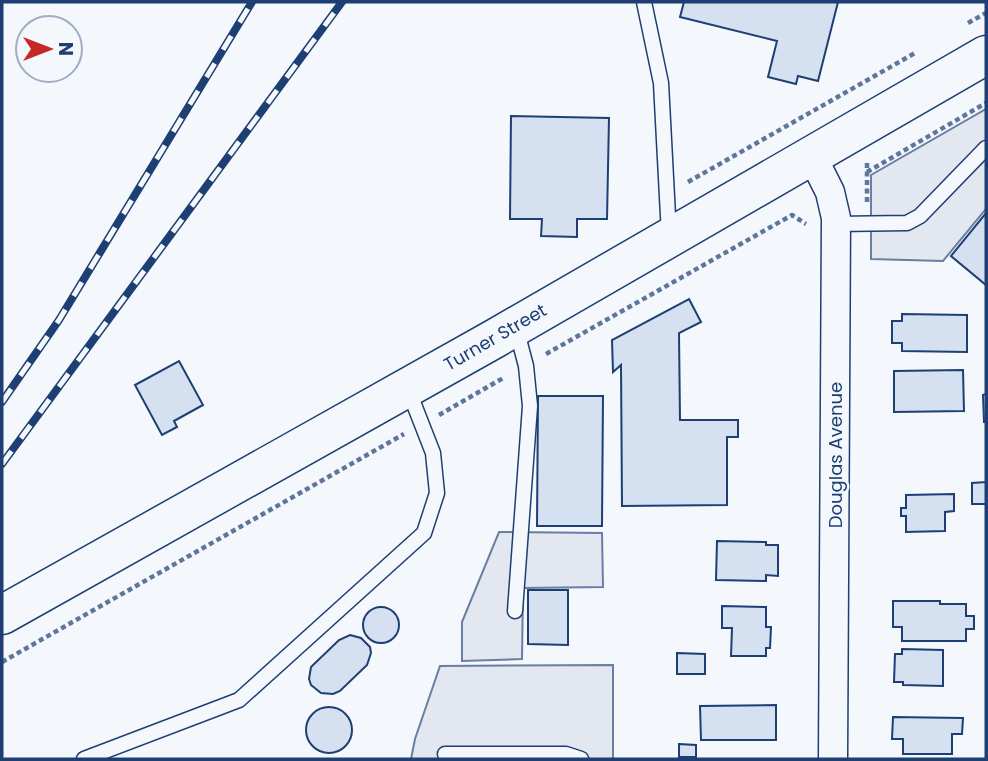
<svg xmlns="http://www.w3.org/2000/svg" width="988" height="761" viewBox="0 0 988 761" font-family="Poppins,sans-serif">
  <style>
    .parking { fill: #e3e8f0; stroke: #687fa3; stroke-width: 2 }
    .building { fill: #d5e0f0; stroke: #1d3f73; stroke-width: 2 }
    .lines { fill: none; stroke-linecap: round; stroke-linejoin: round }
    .lane-casing { stroke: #1d3f73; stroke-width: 17 }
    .street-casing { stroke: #1d3f73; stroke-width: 31 }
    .secondary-casing { stroke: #1d3f73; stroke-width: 41 }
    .path { stroke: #5e769c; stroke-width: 4.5; stroke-dasharray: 5 3.5; stroke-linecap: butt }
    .lane { stroke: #f4f7fb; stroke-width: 14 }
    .street { stroke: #f4f7fb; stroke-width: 28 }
    .secondary { stroke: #f4f7fb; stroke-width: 38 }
    .rail-casing { stroke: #1d3f73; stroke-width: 8 }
    .rail { stroke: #f4f7fb; stroke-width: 5; stroke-dasharray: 16; stroke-linecap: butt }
    .labels { text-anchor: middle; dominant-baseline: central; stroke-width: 5; stroke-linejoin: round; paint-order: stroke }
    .street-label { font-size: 18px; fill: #1d3f73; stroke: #f4f7fb }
  </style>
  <rect width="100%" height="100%" fill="#f4f7fb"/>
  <g class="parking">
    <polygon points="986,109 986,209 943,261 871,259 871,175"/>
    <polygon points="499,532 602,533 603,587 523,588 522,659 462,661 462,622"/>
    <polygon points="613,665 613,759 411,759 415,739 440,666"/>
  </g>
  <g class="building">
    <polygon points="684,2 838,2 818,81 798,76 796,84 768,77 777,41 680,17"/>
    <polygon points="511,116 609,118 607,219 577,219 577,237 541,236 542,219 510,219"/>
    <polygon points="986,213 986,285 951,256"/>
    <polygon points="689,299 701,322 679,333 680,420 738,420 738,437 727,437 727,505 622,506 621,365 613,372 612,340"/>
    <polygon points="902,314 967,315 967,352 902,351 902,343 892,343 892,321 902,321"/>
    <polygon points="179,361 203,405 174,421 177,427 162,435 135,385"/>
    <polygon points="963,370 964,411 894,412 894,371"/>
    <polygon points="986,394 986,422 984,422 983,395"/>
    <polygon points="538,396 603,396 602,526 537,526"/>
    <polygon points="986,482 986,504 972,504 972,483"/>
    <polygon points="954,494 954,511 945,512 945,531 906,532 906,516 901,516 901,508 906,508 906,495"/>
    <polygon points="717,541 766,542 766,545 778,545 778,576 766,575 766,581 716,580"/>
    <polygon points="528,590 568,590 568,645 528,644"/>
    <polygon points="893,601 940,601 940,604 966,604 966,616 974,616 974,629 966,629 966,641 902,641 902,627 893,627"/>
    <polygon points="722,606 766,607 766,627 771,627 770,648 766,648 766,656 731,656 732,628 722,628"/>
    <circle cx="381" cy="625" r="18"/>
    <polygon points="350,635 361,638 370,647 371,653 367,665 340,691 333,694 321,693 311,685 309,679 311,667 339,640"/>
    <polygon points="902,649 943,650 943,686 903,685 903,682 894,682 895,654 902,654"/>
    <polygon points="677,653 705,654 705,674 677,674"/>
    <polygon points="776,705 776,740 701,740 700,706"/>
    <circle cx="329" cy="730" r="23"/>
    <polygon points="893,717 963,718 962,734 952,734 952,754 903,754 903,739 892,739"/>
    <polygon points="679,744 696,745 696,757 679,757"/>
  </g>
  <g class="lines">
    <g class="lane-casing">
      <g id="lane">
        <polyline points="644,2 661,83 669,235"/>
        <polyline points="836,224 907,223 920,216 986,148"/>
        <polyline points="515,611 530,406 526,366 516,328"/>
        <polyline points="445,754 566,754 581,759"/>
        <polyline points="84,759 239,700 424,533 437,493 433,453 408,389"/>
      </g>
    </g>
    <g class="street-casing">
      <polyline id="street" points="812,156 830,192 836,218 833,759"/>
    </g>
    <g class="secondary-casing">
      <polyline id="secondary" points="2,615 494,339 986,55"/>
    </g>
    <g class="path">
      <polyline points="968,23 986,13"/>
      <polyline points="867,172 986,103"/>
      <polyline points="688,182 915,53"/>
      <polyline points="867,202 867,162"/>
      <polyline points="546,354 792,215 806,224"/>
      <polyline points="439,415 505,377"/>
      <polyline points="2,662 404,434"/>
    </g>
    <use href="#lane" class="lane"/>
    <use href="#street" class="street"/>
    <use href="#secondary" class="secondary"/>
    <g class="rail-casing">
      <g id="rail">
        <polyline points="2,402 59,320 252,2"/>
        <polyline points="2,464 342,2"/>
      </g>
    </g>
    <use href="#rail" class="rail"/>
  </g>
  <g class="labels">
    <g class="street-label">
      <text transform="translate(495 337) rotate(-30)">Turner Street</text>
      <text transform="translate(835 455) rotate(-90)">Douglas Avenue</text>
    </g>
  </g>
  <rect width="988" height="761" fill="none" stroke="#1d3f73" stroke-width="7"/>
  <g transform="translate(49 49) rotate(90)"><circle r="33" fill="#f4f7fb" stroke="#9eadc5" stroke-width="2"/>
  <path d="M0-5L12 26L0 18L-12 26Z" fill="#c62828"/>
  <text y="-10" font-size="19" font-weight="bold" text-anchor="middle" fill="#1d3f73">N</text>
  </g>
</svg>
